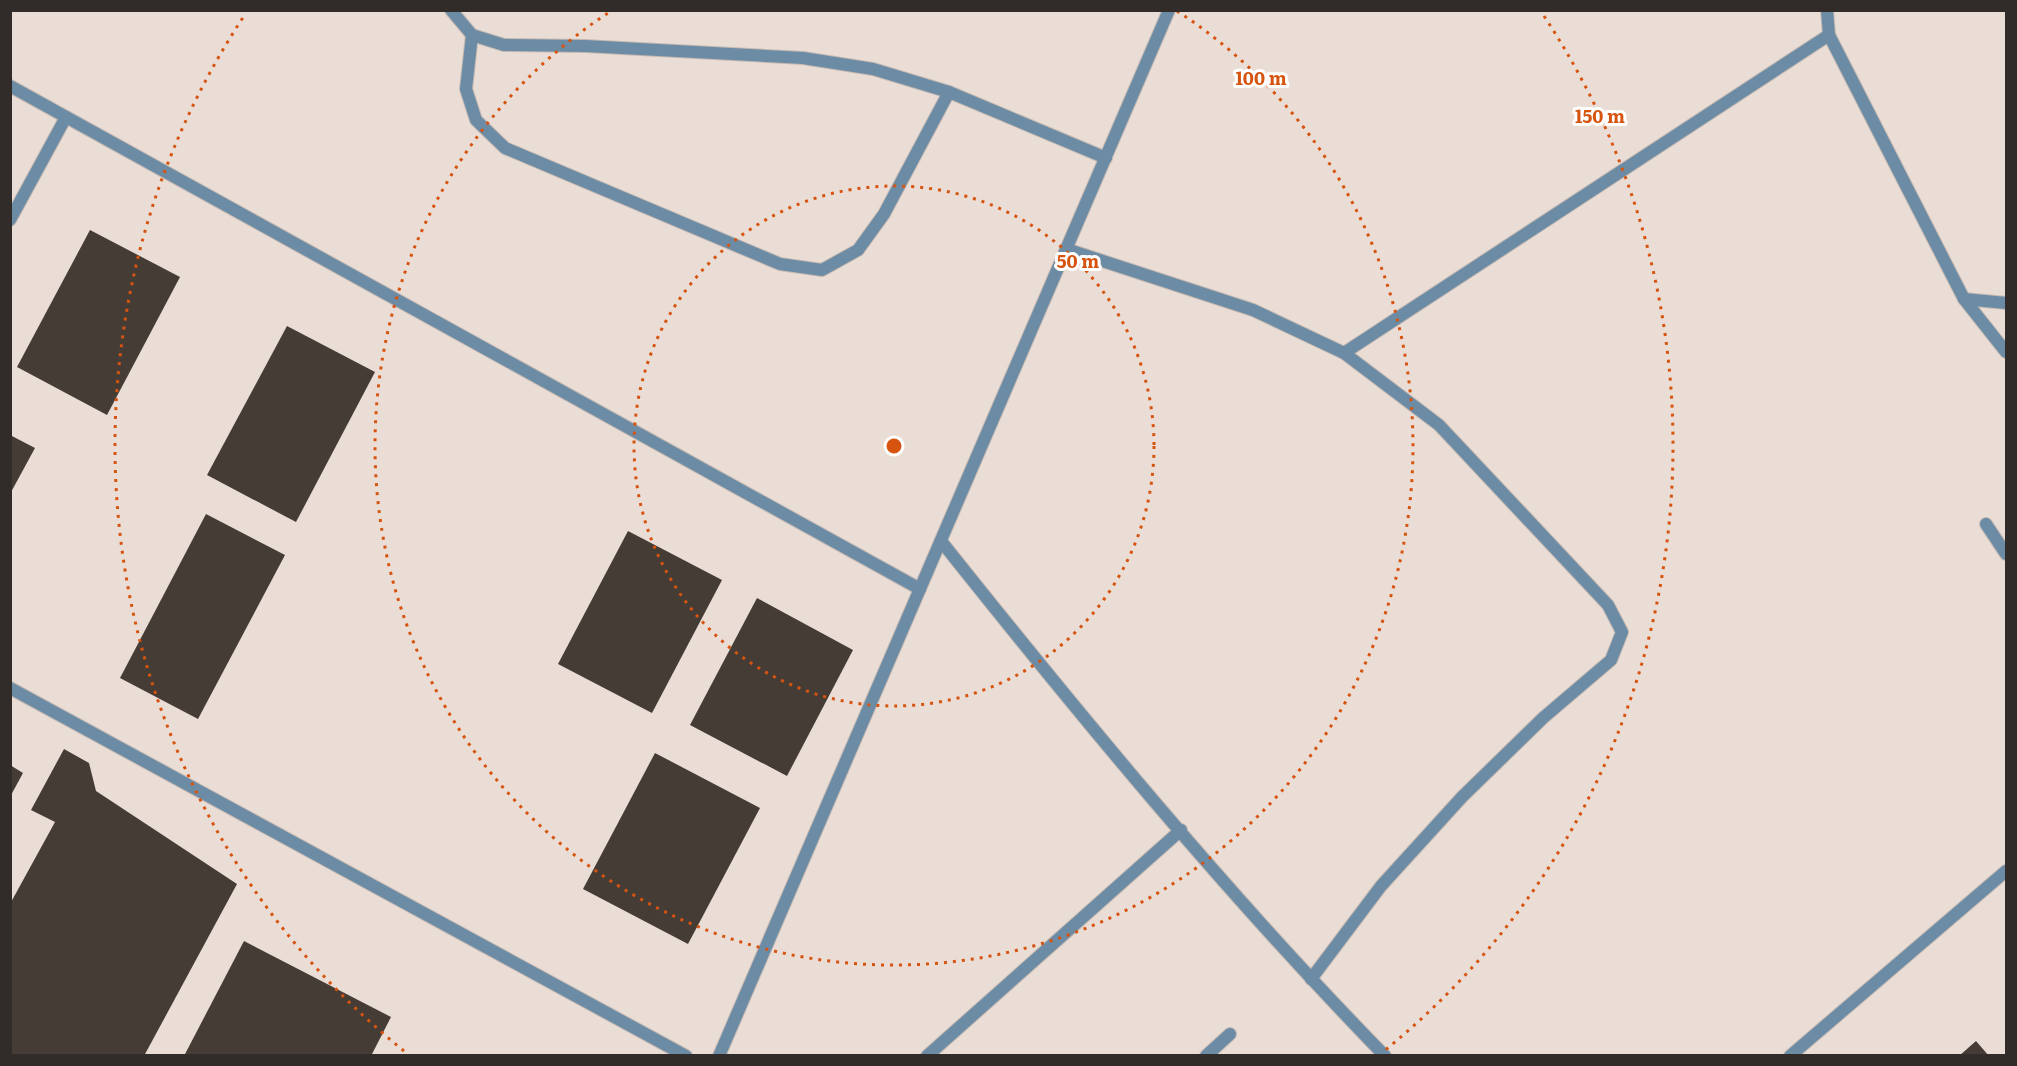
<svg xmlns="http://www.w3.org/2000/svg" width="2017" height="1066" viewBox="0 0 2017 1066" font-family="Literata,serif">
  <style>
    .building { fill: #463c36 }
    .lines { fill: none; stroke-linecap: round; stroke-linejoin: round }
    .service-casing { stroke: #c5bab3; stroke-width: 14 }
    .minor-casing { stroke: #c5bab3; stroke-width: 14 }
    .service { stroke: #6c8ba5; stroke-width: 12 }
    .minor { stroke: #6c8ba5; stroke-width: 12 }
    .ring { fill: none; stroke: #d6540f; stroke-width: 3; stroke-dasharray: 3 6 }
    .centre { fill: #d6540f; stroke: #fff; stroke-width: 3 }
    .ring-label { font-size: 18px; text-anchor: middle; font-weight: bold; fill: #d6540f; stroke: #fff; stroke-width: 6; stroke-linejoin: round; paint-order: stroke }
  </style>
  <rect width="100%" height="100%" fill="#eaddd6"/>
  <g class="building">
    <polygon points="90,230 180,277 107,415 17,367"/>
    <polygon points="287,326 375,372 296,522 207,475"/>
    <polygon points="10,435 35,448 10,494"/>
    <polygon points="206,514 285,555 198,719 120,678"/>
    <polygon points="628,531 722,580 652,713 558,664"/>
    <polygon points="757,598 853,650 787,776 690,725"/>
    <polygon points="64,749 89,763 96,791 237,884 144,1056 10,1056 10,904 55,822 31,810"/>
    <polygon points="655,753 760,808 688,944 583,889"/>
    <polygon points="10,765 23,773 10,797"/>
    <polygon points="244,941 391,1017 371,1056 184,1056"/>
    <polygon points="1976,1041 1989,1056 1959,1056"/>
  </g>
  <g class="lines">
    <g class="service-casing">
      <g id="service">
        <polyline points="451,10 472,35 504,45 585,46 803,58 873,69 949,92 1106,158"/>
        <polyline points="472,35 466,89 476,120 505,148 780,264 822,270 858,250 884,214 949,92"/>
        <polyline points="10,86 920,589"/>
        <polyline points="10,220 66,117"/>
        <polyline points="10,688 686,1056"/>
        <polyline points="1206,1056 1230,1034"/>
      </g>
    </g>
    <g class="minor-casing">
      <g id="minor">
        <polyline points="1827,10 1829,35 1964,299 2006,352"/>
        <polyline points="1066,249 1253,310 1344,353 1439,425 1608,605 1622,632 1611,660 1543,718 1462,797 1381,886 1311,979"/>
        <polyline points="1964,299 2006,303"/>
        <polyline points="1344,353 1829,35"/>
        <polyline points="1986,524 2006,554"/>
        <path d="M941 541C1082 718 1227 894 1385 1056"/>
        <polyline points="719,1056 1169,10"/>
        <polyline points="927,1056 1181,830"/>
        <polyline points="1790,1056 2006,871"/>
      </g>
    </g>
    <use href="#service" class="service"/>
    <use href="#minor" class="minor"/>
  </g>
  <g class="ring">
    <circle cx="894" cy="446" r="260"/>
    <path d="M1177 11A519 519 0 1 1 611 11"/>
    <path d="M404 1051A779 779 0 0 1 244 16M1544 16A779 779 0 0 1 1384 1051"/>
  </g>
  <circle cx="894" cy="446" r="9" class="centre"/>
  <g class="ring-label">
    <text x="1261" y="85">100 m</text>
    <text x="1600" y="123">150 m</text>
    <text x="1078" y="268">50 m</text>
  </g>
  <rect width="2017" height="1066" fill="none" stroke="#312c29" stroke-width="24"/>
</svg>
